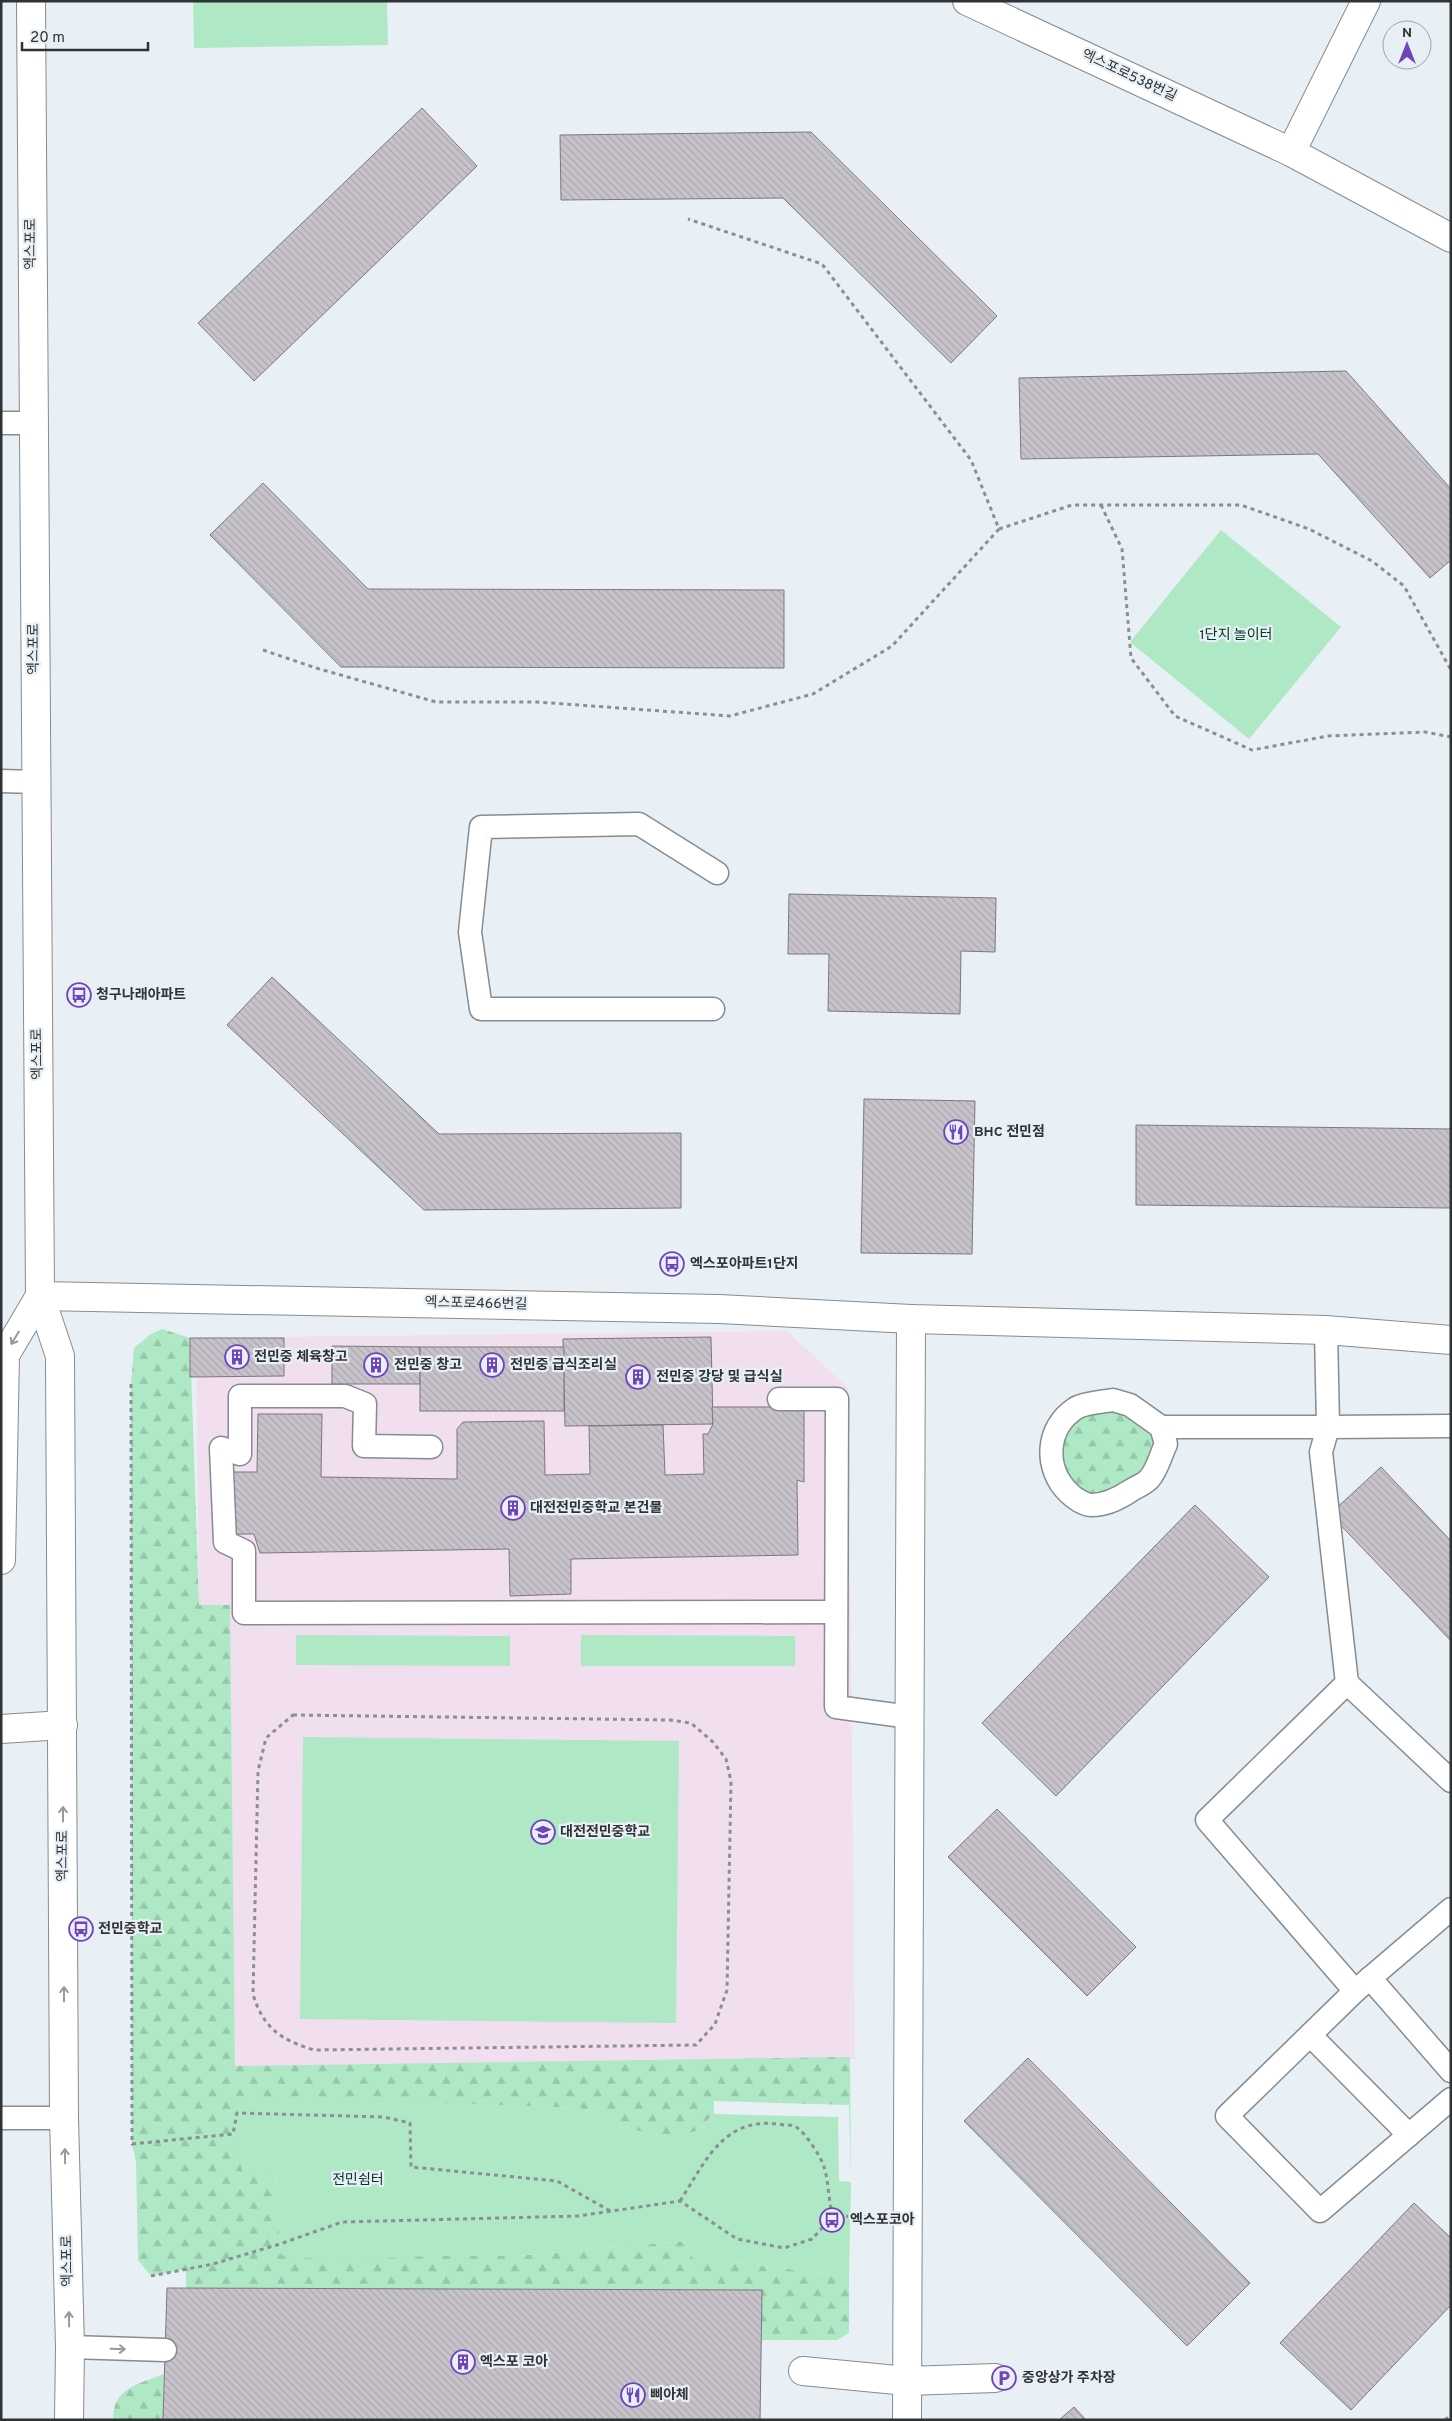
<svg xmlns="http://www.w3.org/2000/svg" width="1452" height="2421" viewBox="0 0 1452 2421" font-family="Overpass,'Noto Sans KR',sans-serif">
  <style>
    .education { fill: #f1deef }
    .forest { fill: url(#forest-firs) }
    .green { fill: #aee8c5 }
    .building { fill: url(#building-back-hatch); stroke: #7c777e }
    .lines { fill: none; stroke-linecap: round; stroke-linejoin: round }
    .service-casing { stroke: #858c92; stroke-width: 25 }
    .minor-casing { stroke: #858c92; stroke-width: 30 }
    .secondary-casing { stroke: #858c92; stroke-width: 30 }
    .path { stroke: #8a8f94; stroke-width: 3; stroke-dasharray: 4 4; stroke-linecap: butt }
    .service { stroke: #fff; stroke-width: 22 }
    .minor { stroke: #fff; stroke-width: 28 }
    .secondary { stroke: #fff; stroke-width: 28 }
    .oneway { stroke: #98999a }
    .labels { text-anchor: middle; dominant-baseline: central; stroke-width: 4.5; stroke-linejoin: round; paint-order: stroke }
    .street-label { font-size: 14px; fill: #303336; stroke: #e8f0f6 }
    .park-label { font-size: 14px; fill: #01371f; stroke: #e8f0f6 }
    .poi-label { font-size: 14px; font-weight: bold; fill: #303336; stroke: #e8f0f6; text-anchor: start }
  </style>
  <defs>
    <pattern id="forest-firs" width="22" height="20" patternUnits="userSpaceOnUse" patternTransform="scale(1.25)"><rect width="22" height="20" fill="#aee8c5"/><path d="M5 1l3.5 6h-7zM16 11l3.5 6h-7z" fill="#96c7aa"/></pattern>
    <pattern id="building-back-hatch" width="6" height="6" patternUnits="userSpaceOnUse" patternTransform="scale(1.25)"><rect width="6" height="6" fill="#c8c3cb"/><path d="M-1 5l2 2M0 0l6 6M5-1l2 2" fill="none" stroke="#aca8af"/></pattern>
  </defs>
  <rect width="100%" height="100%" fill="#e8f0f6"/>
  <polygon class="education" points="787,1331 848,1388 855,2059 235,2066 230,1606 199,1605 196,1338"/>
  <g class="forest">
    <polygon points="162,1329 190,1338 199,1605 230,1605 235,2066 850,2057 851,2182 849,2105 714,2101 714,2114 698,2130 673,2140 638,2131 579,2108 237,2097 237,2113 233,2134 276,2174 281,2255 516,2256 684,2241 693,2258 849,2276 849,2333 837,2340 762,2340 762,2290 186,2289 186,2269 151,2276 138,2260 136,2161 132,2144 131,1384 134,1348 151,1334"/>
    <polygon points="1113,1400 1166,1444 1136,1487 1074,1498 1053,1435 1063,1419"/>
    <path d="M164 2374 163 2420H113C113 2387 139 2384 164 2374Z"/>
  </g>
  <g class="green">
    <polygon points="193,1 387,1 388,45 194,48"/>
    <polygon points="1221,530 1341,627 1249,739 1130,642"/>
    <polygon points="296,1635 510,1636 510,1666 296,1665"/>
    <polygon points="581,1635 795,1636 795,1666 581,1666"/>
    <polygon points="303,1737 679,1741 676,2023 300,2019"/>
    <polygon points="237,2096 579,2108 638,2131 673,2140 698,2130 714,2114 838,2117 839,2181 851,2182 849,2276 693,2258 684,2241 516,2256 428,2256 336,2261 281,2255 276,2175 243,2174 233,2134 237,2113"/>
  </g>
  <g class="building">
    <polygon points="422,108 477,166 254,381 198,323"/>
    <polygon points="811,132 997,316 951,363 783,198 561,200 560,135"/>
    <polygon points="1346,371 1451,489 1451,560 1430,578 1318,454 1021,459 1019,378"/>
    <polygon points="263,483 368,589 784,590 784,668 341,667 210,535"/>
    <polygon points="789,894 996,898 995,952 961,951 960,1014 828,1011 829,954 788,954"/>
    <polygon points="272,977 439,1134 681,1133 681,1208 424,1210 227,1025"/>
    <polygon points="864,1099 975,1101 972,1254 861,1253"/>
    <polygon points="1136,1125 1451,1129 1451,1208 1136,1205"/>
    <polygon points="711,1337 713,1424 565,1426 563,1339"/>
    <polygon points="190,1338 284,1338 284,1376 190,1377"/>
    <polygon points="332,1346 420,1347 420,1384 332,1384"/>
    <rect x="420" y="1347" width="144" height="64"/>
    <polygon points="712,1407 804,1407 804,1482 797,1480 798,1555 571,1559 571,1594 510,1596 509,1549 260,1553 254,1534 228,1534 229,1472 257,1472 258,1414 322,1414 321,1477 457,1479 457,1429 463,1422 544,1421 545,1475 590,1474 589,1426 663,1425 665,1475 704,1474 703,1434 708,1434 713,1424"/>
    <polygon points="1381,1467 1451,1541 1451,1641 1330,1514"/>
    <polygon points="1195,1505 1269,1577 1056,1796 982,1723"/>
    <polygon points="997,1809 1136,1947 1087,1996 948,1857"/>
    <polygon points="1028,2058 1250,2283 1187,2346 964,2121"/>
    <polygon points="1414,2203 1451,2238 1451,2305 1351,2410 1280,2343"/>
    <polygon points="167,2288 762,2290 760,2420 163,2420"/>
    <polygon points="1074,2407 1086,2420 1059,2420"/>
  </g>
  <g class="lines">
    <g class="service-casing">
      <g id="service">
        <polyline points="1,423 32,423"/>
        <polyline points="1,781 35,782"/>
        <polyline points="713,1009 481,1009 470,932 481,827 639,824 717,873"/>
        <polyline points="779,1399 837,1399 836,1707 910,1717"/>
        <path d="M1113 1400 1130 1405 1161 1427 1166 1444C1161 1454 1157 1471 1149 1479 1145 1484 1136 1487 1130 1491 1118 1499 1106 1505 1092 1505 1084 1505 1074 1498 1069 1493 1044 1469 1045 1428 1076 1408 1085 1403 1102 1402 1113 1400Z"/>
        <polyline points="1161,1427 1328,1427 1326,1330"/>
        <polyline points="431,1447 364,1446 365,1404 345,1396 240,1396 240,1454 221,1448 225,1542 244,1551 244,1613 836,1612"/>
        <polyline points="1347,1683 1321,1452 1328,1427 1451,1426"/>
        <polyline points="1451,1781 1347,1683 1207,1820 1355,1991 1451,1909"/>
        <polyline points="1370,1978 1451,2071"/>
        <polyline points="1355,1991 1227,2116 1320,2211 1451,2099"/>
        <polyline points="1310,2035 1409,2135"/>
        <polyline points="1,2118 64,2118"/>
        <polyline points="70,2347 165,2350"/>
      </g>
    </g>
    <g class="minor-casing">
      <g id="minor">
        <polyline points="967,1 1291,152 1451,238"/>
        <polyline points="1291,152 1366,1"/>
        <polyline points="40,1296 719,1309 911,1319 1326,1330 1451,1340"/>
        <polyline points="1,1729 63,1725"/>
        <polyline points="803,2371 907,2381 995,2378"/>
        <polyline points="907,2420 911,1319"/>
      </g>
    </g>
    <g class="secondary-casing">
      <g id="secondary">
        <polyline points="31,1 40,1296 60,1356 64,2118 70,2347 69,2420"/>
        <polyline points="1,1560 5,1355 40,1296"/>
      </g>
    </g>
    <g class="path">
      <polyline points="1101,505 1122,549 1131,658 1175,716 1252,750 1328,736 1425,732 1451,737"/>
      <polyline points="999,529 1072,505 1241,505 1309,529 1372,561 1404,586 1451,670"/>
      <polyline points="263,650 316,668 436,702 537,702 730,716 813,694 892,646 999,529 971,460 822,264 688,219"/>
      <polyline points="131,1384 132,2144 233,2134 237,2113 384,2117 410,2123 411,2167 557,2181 612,2212"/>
      <path d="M293 1715 670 1720 691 1723 713 1742 726 1759 731 1781 727 1990 715 2024 696 2045 314 2050C281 2040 263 2028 253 1994L258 1771 266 1738Z"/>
      <path d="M680 2201C707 2159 725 2114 784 2125 788 2125 793 2125 796 2127 804 2131 822 2158 824 2167 829 2182 828 2200 833 2216"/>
      <polyline points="151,2276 213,2264 280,2244 342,2222 578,2216 680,2201 737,2239 784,2248 812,2239 833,2216 873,2217"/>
      <polyline points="1445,2420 1451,2415"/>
    </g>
    <use href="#service" class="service"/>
    <use href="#minor" class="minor"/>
    <use href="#secondary" class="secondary"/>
  </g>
  <defs><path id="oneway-shaft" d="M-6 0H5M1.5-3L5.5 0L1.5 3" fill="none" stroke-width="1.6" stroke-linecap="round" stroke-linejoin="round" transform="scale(1.25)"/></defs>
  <g class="oneway">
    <use href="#oneway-shaft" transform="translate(15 1338) rotate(121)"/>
    <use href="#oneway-shaft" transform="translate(63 1814) rotate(-90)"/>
    <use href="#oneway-shaft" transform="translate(64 1994) rotate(-90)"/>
    <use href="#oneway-shaft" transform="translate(65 2156) rotate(-91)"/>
    <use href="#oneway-shaft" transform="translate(69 2319) rotate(-91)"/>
    <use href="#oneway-shaft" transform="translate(118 2349) rotate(2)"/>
  </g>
  <defs>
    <g id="bus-ring" transform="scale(1.25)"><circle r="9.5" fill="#e8f0f6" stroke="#7143bb" stroke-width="1.5"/><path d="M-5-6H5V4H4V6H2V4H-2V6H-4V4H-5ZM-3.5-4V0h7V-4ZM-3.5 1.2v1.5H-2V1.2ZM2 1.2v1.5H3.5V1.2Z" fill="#7143bb"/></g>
    <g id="restaurant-ring" transform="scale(1.25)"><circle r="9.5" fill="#e8f0f6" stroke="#7143bb" stroke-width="1.5"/><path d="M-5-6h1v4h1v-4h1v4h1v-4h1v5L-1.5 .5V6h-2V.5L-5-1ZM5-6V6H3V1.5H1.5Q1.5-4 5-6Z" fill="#7143bb"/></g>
    <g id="building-ring" transform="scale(1.25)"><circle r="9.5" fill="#e8f0f6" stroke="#7143bb" stroke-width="1.5"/><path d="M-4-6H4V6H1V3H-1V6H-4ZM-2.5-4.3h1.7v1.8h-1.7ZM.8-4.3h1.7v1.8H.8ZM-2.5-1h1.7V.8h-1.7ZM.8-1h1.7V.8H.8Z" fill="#7143bb"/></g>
    <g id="school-ring" transform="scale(1.25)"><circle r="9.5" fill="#e8f0f6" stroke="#7143bb" stroke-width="1.5"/><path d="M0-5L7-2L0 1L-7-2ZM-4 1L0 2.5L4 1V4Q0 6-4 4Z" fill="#7143bb"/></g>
    <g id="parking-ring" transform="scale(1.25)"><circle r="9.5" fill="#e8f0f6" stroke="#7143bb" stroke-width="1.5"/><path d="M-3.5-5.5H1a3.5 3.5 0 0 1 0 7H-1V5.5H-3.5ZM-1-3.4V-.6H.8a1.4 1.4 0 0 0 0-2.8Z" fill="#7143bb"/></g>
  </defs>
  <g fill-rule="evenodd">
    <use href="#bus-ring" x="79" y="995"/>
    <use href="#restaurant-ring" x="956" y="1132"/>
    <use href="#bus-ring" x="672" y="1264"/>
    <use href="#building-ring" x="237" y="1357"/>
    <use href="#building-ring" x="376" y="1365"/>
    <use href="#building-ring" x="492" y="1365"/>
    <use href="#building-ring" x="638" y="1377"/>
    <use href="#building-ring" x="513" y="1508"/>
    <use href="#school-ring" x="543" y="1832"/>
    <use href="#bus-ring" x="81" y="1929"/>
    <use href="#bus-ring" x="832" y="2220"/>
    <use href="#building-ring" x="463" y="2362"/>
    <use href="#parking-ring" x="1004" y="2378"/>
    <use href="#restaurant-ring" x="633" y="2395"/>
  </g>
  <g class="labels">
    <g class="street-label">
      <text transform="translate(1129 76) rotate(25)">엑스포로538번길</text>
      <text transform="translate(31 244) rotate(-90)">엑스포로</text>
      <text transform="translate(34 649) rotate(-90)">엑스포로</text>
      <text transform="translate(38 1054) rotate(-91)">엑스포로</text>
      <text transform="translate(476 1304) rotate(1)">엑스포로466번길</text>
      <text transform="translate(63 1856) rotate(-90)">엑스포로</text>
      <text transform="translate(68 2261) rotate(-91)">엑스포로</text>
    </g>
    <g class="park-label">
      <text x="1236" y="635">1단지 놀이터</text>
      <text x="358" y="2180">전민쉼터</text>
    </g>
    <g class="poi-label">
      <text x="96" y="995">청구나래아파트</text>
      <text x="974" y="1132">BHC 전민점</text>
      <text x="690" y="1264">엑스포아파트1단지</text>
      <text x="254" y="1357">전민중 체육창고</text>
      <text x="394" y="1365">전민중 창고</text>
      <text x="510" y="1365">전민중 급식조리실</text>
      <text x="656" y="1377">전민중 강당 및 급식실</text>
      <text x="530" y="1508">대전전민중학교 본건물</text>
      <text x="560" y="1832">대전전민중학교</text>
      <text x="98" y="1929">전민중학교</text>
      <text x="850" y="2220">엑스포코아</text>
      <text x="480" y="2362">엑스포 코아</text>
      <text x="1022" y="2378">중앙상가 주차장</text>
      <text x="650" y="2395">삐아체</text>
    </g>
  </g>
  <rect width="1452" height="2421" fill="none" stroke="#303336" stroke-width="5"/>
  <g transform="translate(1407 45)"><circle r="24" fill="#e8f0f6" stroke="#9ea4a9"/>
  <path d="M0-4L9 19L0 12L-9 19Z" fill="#7143bb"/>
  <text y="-8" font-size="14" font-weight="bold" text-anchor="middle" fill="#303336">N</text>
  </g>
  <path d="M22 42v8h126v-8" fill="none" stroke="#303336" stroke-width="2.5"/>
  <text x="30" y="42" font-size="15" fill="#303336" stroke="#e8f0f6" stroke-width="4" paint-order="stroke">20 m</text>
</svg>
